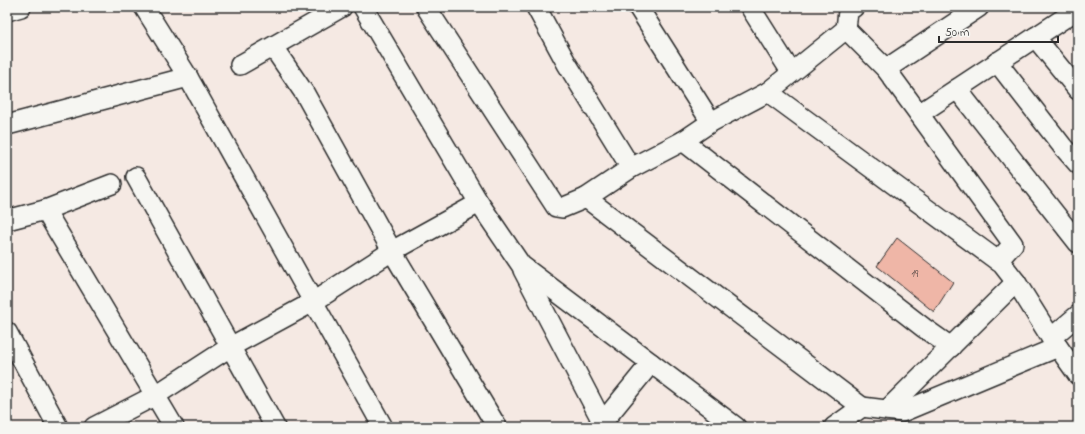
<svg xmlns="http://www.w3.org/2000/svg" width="1085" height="434" viewBox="0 0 1085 434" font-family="'Indie Flower',sans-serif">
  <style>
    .building { fill: #efb6a7; stroke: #2b2b2b }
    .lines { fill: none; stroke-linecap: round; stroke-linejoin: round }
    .minor-casing { stroke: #2b2b2b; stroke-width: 22 }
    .minor { stroke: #f6f6f2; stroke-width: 19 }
    .labels { text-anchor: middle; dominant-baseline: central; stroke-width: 4; stroke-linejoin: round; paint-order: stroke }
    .number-label { font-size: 11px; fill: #5c4e4a }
  </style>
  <rect width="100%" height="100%" fill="#f5e9e3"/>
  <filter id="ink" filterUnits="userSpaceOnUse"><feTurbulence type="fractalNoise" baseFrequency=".025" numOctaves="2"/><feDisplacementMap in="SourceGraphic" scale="8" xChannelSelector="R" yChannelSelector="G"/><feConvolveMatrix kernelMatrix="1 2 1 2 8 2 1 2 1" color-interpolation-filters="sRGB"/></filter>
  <g filter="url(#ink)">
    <polygon class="building" points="897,238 953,282 934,312 877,266"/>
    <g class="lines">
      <g class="minor-casing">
        <g id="minor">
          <polyline points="144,7 188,77 383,427"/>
          <polyline points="363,7 479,203"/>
          <polyline points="426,7 556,207 562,208 586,198 862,407"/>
          <polyline points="536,7 567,64 631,168"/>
          <polyline points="638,7 711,122"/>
          <polyline points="750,7 791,72"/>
          <polyline points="7,11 21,7"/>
          <polyline points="846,29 886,69 919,114 1013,244 998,261"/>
          <polyline points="1035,37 1078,90"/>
          <polyline points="273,47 305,94 392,251 497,427"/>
          <polyline points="997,62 1063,147 1078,164"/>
          <polyline points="240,65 342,7"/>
          <polyline points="886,69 979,7"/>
          <polyline points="957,89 1078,243"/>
          <polyline points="768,92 1002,264 1016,282 1051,338"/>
          <polyline points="919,114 1078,9"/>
          <polyline points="7,125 188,77"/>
          <polyline points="683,141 924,328 951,347"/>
          <polyline points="136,177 275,427"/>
          <polyline points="586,198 631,168 683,141 711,122 768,92 846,29 848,11 854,7"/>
          <polyline points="45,210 112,184"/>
          <polyline points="7,220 45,210 174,427"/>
          <polyline points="523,270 605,427"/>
          <polyline points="7,332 58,427"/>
          <polyline points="1058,347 1051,338 1078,315"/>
          <polyline points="887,410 1016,282"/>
          <polyline points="94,427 156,395 230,347 313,302 392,251 479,203 521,265 736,427"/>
          <polyline points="597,427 602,423 651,363"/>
          <polyline points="834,427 862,407 902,412 1058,347 1078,375"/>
        </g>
      </g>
      <use href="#minor" class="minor"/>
    </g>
  </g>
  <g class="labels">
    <g class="number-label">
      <text x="915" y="274">19</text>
    </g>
  </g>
  <rect width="1085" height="434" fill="none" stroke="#f6f6f2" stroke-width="24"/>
  <rect x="12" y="12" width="1061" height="410" fill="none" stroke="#2b2b2b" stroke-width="1.5" filter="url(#ink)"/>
  <path d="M939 36v6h119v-6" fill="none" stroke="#2b2b2b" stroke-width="2"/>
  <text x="945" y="36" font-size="12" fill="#2b2b2b" stroke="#f6f6f2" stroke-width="3" paint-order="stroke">50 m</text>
</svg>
